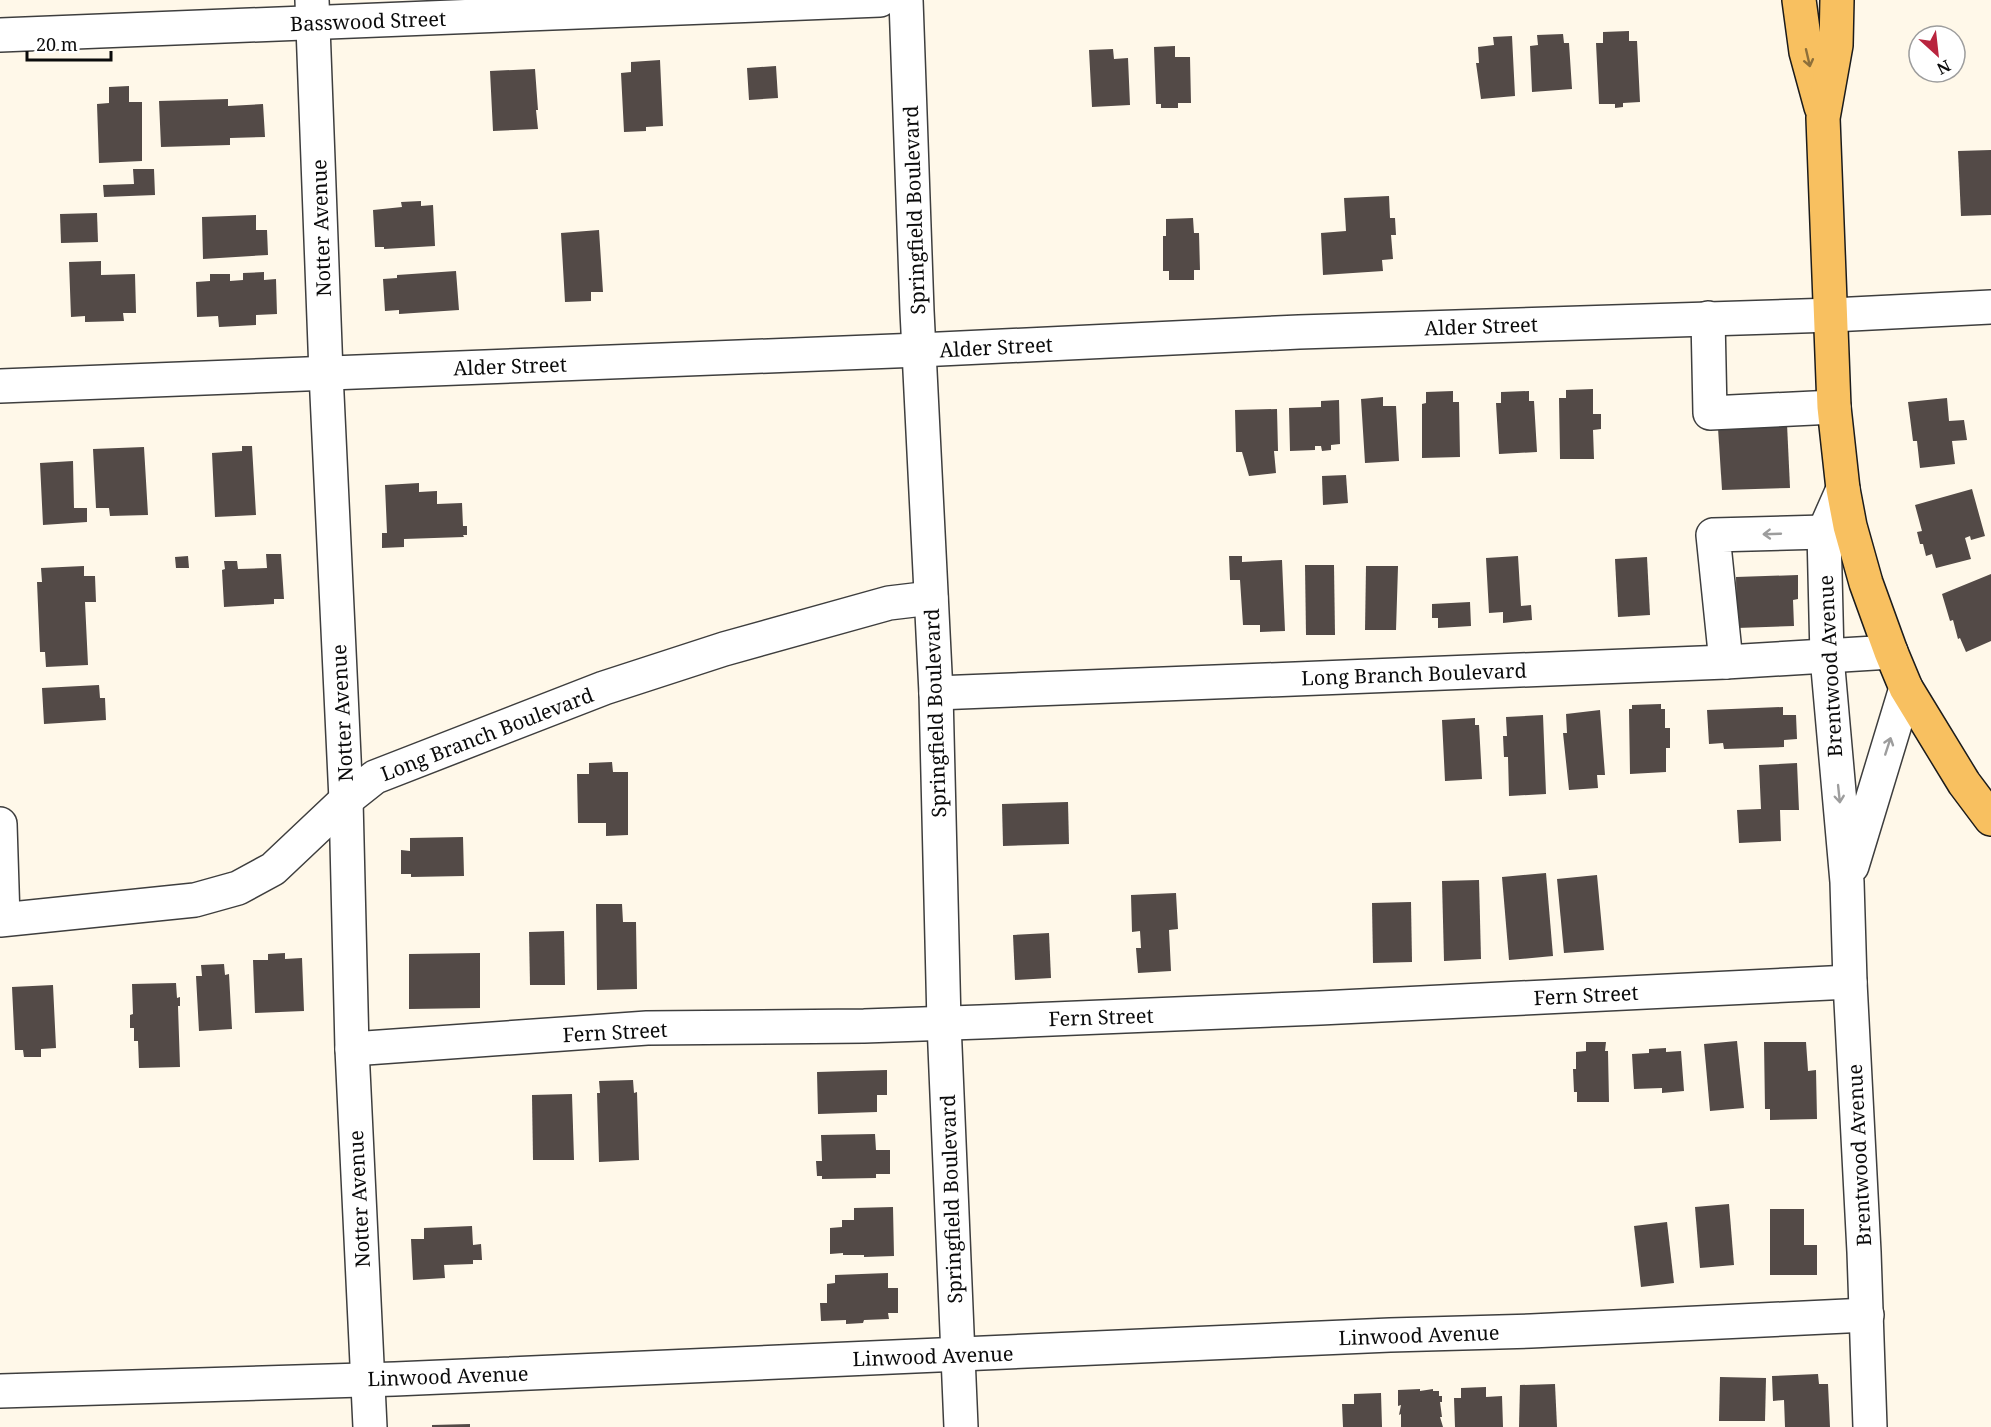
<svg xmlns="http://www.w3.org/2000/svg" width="1991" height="1427" viewBox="0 0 1991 1427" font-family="'Noto Serif',serif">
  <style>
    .building { fill: #534a47 }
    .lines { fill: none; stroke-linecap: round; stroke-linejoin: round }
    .minor-casing { stroke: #3e3e3e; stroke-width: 36 }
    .major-casing { stroke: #1c1c1c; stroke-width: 36 }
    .minor { stroke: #fff; stroke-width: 33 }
    .major { stroke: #f8c060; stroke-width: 33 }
    .oneway { stroke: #8d6f3a }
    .oneway2 { stroke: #9d9d9d }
    .labels { text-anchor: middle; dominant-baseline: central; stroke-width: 6; stroke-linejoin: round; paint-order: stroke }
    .street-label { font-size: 20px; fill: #0b0b0b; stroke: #fff }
  </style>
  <rect width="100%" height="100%" fill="#fff8e9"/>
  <g class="building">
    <polygon points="1629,31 1629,41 1637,41 1640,102 1623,103 1623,107 1615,108 1615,104 1599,104 1596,43 1603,43 1603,32"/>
    <polygon points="1563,34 1564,43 1569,43 1572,89 1532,92 1530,46 1538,45 1537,35"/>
    <polygon points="1512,36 1515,96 1481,99 1476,63 1479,63 1478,47 1494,45 1493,37"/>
    <polygon points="1175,46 1175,57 1190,57 1191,103 1178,103 1178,108 1161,108 1161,104 1156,104 1154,47"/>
    <polygon points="1113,49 1114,59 1128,58 1130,105 1092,107 1089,50"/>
    <polygon points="660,60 663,126 646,127 646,131 624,132 621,73 631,72 631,62"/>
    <polygon points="776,66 778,98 749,100 747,68"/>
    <polygon points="535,69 538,110 536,110 538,129 493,131 490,71"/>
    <polygon points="129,86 129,102 142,102 142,161 99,163 97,104 109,103 109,87"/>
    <polygon points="228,99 228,106 263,104 265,137 230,138 230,145 161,147 159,101"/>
    <polygon points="1991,150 1991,215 1961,216 1958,151"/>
    <polygon points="133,169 154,169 155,195 104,197 103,185 134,184"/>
    <polygon points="1389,196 1390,218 1395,218 1396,235 1391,235 1393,259 1382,260 1383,271 1323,275 1321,233 1346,231 1344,198"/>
    <polygon points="421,201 421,206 433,205 435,246 384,249 384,247 375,247 373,210 402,207 401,202"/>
    <polygon points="97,213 98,242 61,243 60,214"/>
    <polygon points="256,215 256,230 267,230 268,255 203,259 202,217"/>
    <polygon points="1193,218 1194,233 1199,233 1200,270 1194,270 1194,280 1169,280 1169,271 1163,271 1163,236 1166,236 1166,219"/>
    <polygon points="599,230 603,292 591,292 591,301 565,302 561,233"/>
    <polygon points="101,261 101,275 135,274 136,313 123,313 124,321 85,322 85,316 71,317 69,262"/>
    <polygon points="456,271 459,310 399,314 399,310 385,311 383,279 397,278 397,275"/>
    <polygon points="264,272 264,280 276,279 277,314 256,315 256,325 219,327 218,316 197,317 196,282 210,281 210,274 230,274 230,281 243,280 243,273"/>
    <polygon points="1593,389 1593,414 1601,414 1601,429 1593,430 1594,459 1560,459 1559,398 1566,398 1566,390"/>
    <polygon points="1453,391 1453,402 1459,402 1460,457 1422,458 1422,404 1426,403 1426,392"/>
    <polygon points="1529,391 1529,401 1534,401 1537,452 1499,454 1496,403 1501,403 1501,392"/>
    <polygon points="1383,397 1383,406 1396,406 1399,461 1365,463 1361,399"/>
    <polygon points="1947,398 1949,421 1964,420 1967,440 1952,441 1955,464 1920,468 1917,441 1913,441 1908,402"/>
    <polygon points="1339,400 1340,444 1331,445 1331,450 1322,451 1321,446 1315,446 1315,450 1290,451 1289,408 1321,407 1321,401"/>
    <polygon points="1277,409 1278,451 1274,451 1276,473 1249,476 1242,452 1236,452 1235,410"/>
    <polygon points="1787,424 1790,488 1722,490 1718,428"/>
    <polygon points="242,446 252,446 256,515 215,517 212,453 242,451"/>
    <polygon points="144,447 148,515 110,516 109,508 96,508 93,449"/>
    <polygon points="73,461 74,508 87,508 87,522 43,525 40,463"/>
    <polygon points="1346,475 1348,503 1323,505 1322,476"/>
    <polygon points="419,483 419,492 437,491 437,504 462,503 463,526 467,526 467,535 463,535 464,537 404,539 404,547 382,548 382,533 387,533 385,485"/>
    <polygon points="1972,489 1985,536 1971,540 1970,536 1965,538 1971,559 1936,568 1932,554 1926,556 1923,544 1920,544 1917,532 1922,531 1915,505"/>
    <polygon points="266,554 281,554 284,599 274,599 274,604 224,607 222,570 225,569 224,561 237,561 238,569 267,568"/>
    <polygon points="188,556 189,568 176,568 175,557"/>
    <polygon points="1229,556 1242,556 1242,562 1282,560 1285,631 1260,632 1260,625 1243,625 1240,580 1230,580"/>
    <polygon points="1518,556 1521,606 1531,605 1532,620 1503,623 1503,612 1489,613 1486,558"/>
    <polygon points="1647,557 1650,615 1618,617 1615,559"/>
    <polygon points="1305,565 1334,565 1335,635 1306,635"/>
    <polygon points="84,566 84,576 95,576 96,602 85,602 88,665 46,667 45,652 40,652 37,582 42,582 41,568"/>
    <polygon points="1366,566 1398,566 1396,630 1365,630"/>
    <polygon points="1991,574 1991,641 1966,652 1960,638 1958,639 1953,620 1950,621 1942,594"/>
    <polygon points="1798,575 1798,599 1793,600 1794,626 1737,628 1736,577"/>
    <polygon points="1470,602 1471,626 1438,628 1438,618 1432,618 1432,604"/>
    <polygon points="99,685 100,698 105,698 106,720 44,724 42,688"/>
    <polygon points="1661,704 1661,709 1665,709 1665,728 1670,728 1670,748 1666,748 1666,772 1630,774 1629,709 1632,709 1632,705"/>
    <polygon points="1783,707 1783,715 1796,715 1797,739 1784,740 1784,747 1724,749 1723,743 1709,744 1707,710"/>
    <polygon points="1600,710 1605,775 1597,775 1598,788 1569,790 1563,733 1567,733 1566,714"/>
    <polygon points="1543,715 1546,794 1509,796 1508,757 1504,757 1503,736 1507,736 1506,717"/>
    <polygon points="1475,718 1475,725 1479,725 1482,779 1445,781 1442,720"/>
    <polygon points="612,762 613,772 628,772 628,835 606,836 606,823 578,823 577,774 589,774 589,763"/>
    <polygon points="1797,763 1799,810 1780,810 1781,841 1739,843 1737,810 1761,809 1759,765"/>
    <polygon points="1068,802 1069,844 1003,846 1002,804"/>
    <polygon points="463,837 464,876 411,877 411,874 401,874 401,850 410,851 410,838"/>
    <polygon points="1546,873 1553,956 1509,960 1502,877"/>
    <polygon points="1597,875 1604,950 1564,953 1557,879"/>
    <polygon points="1479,880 1481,959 1444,961 1442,881"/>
    <polygon points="1176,893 1178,929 1169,930 1171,971 1138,973 1136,948 1141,948 1140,931 1132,932 1131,895"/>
    <polygon points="1411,902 1412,962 1373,963 1372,903"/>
    <polygon points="596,904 622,904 623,922 636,922 637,989 597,990"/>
    <polygon points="564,931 565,985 530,985 529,932"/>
    <polygon points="1049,933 1051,978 1015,980 1013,935"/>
    <polygon points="285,953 285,959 302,958 304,1011 255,1013 253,960 268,960 268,954"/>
    <polygon points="480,953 480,1008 409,1009 409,954"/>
    <polygon points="224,964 225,975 229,974 232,1029 199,1031 196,976 202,976 201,965"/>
    <polygon points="176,983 177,998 180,997 180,1006 178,1006 180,1067 139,1068 138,1041 134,1041 134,1028 130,1028 130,1015 133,1014 132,984"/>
    <polygon points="53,985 56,1048 41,1049 41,1057 24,1057 23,1050 15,1050 12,987"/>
    <polygon points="1737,1041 1744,1108 1710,1111 1704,1044"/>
    <polygon points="1586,1042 1606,1042 1605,1051 1608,1051 1609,1102 1577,1102 1577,1092 1574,1092 1573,1069 1576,1069 1576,1052 1586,1051"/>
    <polygon points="1764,1042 1806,1042 1808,1071 1816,1070 1817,1119 1770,1120 1770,1109 1765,1109"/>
    <polygon points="1666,1048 1666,1052 1681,1051 1684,1091 1662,1093 1662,1088 1634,1089 1632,1054 1649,1053 1649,1049"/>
    <polygon points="887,1070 887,1095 877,1095 877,1112 818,1114 817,1072"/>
    <polygon points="633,1080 634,1093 637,1092 639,1160 599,1162 597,1093 600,1093 599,1081"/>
    <polygon points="572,1094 574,1160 533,1160 532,1095"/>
    <polygon points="875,1134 876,1150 890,1150 890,1174 876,1174 876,1178 822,1179 822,1176 817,1176 816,1161 822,1161 821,1135"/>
    <polygon points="1729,1204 1734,1265 1700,1268 1695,1207"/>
    <polygon points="893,1207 894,1256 864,1257 864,1255 843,1255 843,1253 830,1254 830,1228 842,1227 842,1220 854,1220 854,1208"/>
    <polygon points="1770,1209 1804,1209 1804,1245 1817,1245 1817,1275 1770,1275"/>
    <polygon points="1667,1222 1674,1283 1641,1287 1634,1226"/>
    <polygon points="472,1226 473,1245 481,1244 482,1260 473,1260 473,1264 444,1265 445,1278 413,1280 411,1239 424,1239 424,1228"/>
    <polygon points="888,1273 888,1288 898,1288 898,1313 888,1313 889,1319 864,1320 863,1323 846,1324 846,1320 821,1321 820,1303 827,1303 827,1284 835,1283 835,1275"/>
    <polygon points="1818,1374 1819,1384 1828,1384 1830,1427 1785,1427 1784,1400 1773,1401 1772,1376"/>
    <polygon points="1720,1377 1766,1378 1765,1421 1719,1421"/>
    <polygon points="1555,1384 1557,1427 1519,1427 1520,1385"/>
    <polygon points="1486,1387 1486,1397 1502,1396 1503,1427 1455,1427 1454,1398 1461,1398 1461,1388"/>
    <polygon points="1420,1389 1420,1391 1433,1389 1433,1391 1439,1391 1439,1396 1442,1396 1442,1402 1440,1402 1442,1417 1440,1417 1443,1427 1401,1427 1401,1414 1399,1415 1401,1405 1398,1406 1398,1390"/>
    <polygon points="1381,1393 1382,1427 1343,1427 1342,1404 1354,1404 1354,1394"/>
    <polygon points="470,1424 470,1427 432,1427 432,1425"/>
  </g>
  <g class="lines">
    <g class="minor-casing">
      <g id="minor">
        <polyline points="312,0 326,373 346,800 352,1049 370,1427"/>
        <polyline points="906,0 917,311 936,693 944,1023 961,1427"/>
        <polyline points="0,35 880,0"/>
        <polyline points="1708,318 1710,413 1834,407"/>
        <polyline points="0,386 919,350 1299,332 1832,315 1991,307"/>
        <polyline points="1843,489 1824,532 1827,657 1847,882 1850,982 1864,1252 1870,1427"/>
        <polyline points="1726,662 1713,535 1824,532 1846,527"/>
        <polyline points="936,693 1726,662 1891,652"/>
        <polyline points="0,824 3,919"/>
        <polyline points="1852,866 1906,688"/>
        <polyline points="0,920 195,900 238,888 273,869 346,800 375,777 604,688 724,649 889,603 931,598"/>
        <polyline points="352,1049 647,1028 864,1026 980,1022 1320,1008 1850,982"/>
        <polyline points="0,1391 395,1379 1390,1335 1531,1331 1867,1315"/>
      </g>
    </g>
    <g class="major-casing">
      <g id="major">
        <polyline points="1799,0 1806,52 1821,107"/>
        <polyline points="1837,0 1836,45 1823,118 1834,407 1843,489 1850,526 1866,583 1891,652 1906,688 1964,783 1991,819"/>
      </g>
    </g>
    <use href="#minor" class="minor"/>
    <use href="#major" class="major"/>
  </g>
  <defs><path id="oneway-shaft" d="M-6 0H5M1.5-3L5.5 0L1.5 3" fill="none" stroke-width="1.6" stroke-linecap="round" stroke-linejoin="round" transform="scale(1.5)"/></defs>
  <use class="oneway" href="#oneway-shaft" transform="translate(1808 58) rotate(77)"/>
  <g class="oneway2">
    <use href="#oneway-shaft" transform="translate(1772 534) rotate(178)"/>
    <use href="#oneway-shaft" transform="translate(1888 746) rotate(-72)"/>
    <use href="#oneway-shaft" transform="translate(1839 794) rotate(84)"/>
  </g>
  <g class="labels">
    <g class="street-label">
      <text transform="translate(368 21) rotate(-2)">Basswood Street</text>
      <text transform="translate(914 210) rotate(-92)">Springfield Boulevard</text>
      <text transform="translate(321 228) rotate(-92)">Notter Avenue</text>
      <text transform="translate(1481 326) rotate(-2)">Alder Street</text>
      <text transform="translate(996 347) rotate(-3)">Alder Street</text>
      <text transform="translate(510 366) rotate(-2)">Alder Street</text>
      <text transform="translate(1830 666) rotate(-93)">Brentwood Avenue</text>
      <text transform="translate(1414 674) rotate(-2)">Long Branch Boulevard</text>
      <text transform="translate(342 713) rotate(-93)">Notter Avenue</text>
      <text transform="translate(935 713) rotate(-92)">Springfield Boulevard</text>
      <text transform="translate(487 734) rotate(-21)">Long Branch Boulevard</text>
      <text transform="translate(1586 995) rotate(-3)">Fern Street</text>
      <text transform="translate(1101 1017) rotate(-2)">Fern Street</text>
      <text transform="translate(615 1032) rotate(-3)">Fern Street</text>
      <text transform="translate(1859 1155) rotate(-93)">Brentwood Avenue</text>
      <text transform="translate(359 1199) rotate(-93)">Notter Avenue</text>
      <text transform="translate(951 1199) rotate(-92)">Springfield Boulevard</text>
      <text transform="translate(1419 1335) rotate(-2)">Linwood Avenue</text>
      <text transform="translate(933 1356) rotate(-2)">Linwood Avenue</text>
      <text transform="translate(448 1376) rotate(-2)">Linwood Avenue</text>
    </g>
  </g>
  <g transform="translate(1937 54) rotate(153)"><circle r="28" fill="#ffffff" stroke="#9d9d9d" stroke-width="1.5"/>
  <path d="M0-4.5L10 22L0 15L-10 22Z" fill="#b9243e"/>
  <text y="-9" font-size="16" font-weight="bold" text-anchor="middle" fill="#0b0b0b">N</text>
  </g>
  <path d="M27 51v9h84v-9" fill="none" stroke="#0b0b0b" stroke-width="3"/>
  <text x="36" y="51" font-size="18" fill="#0b0b0b" stroke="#ffffff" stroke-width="4.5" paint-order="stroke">20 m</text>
</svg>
